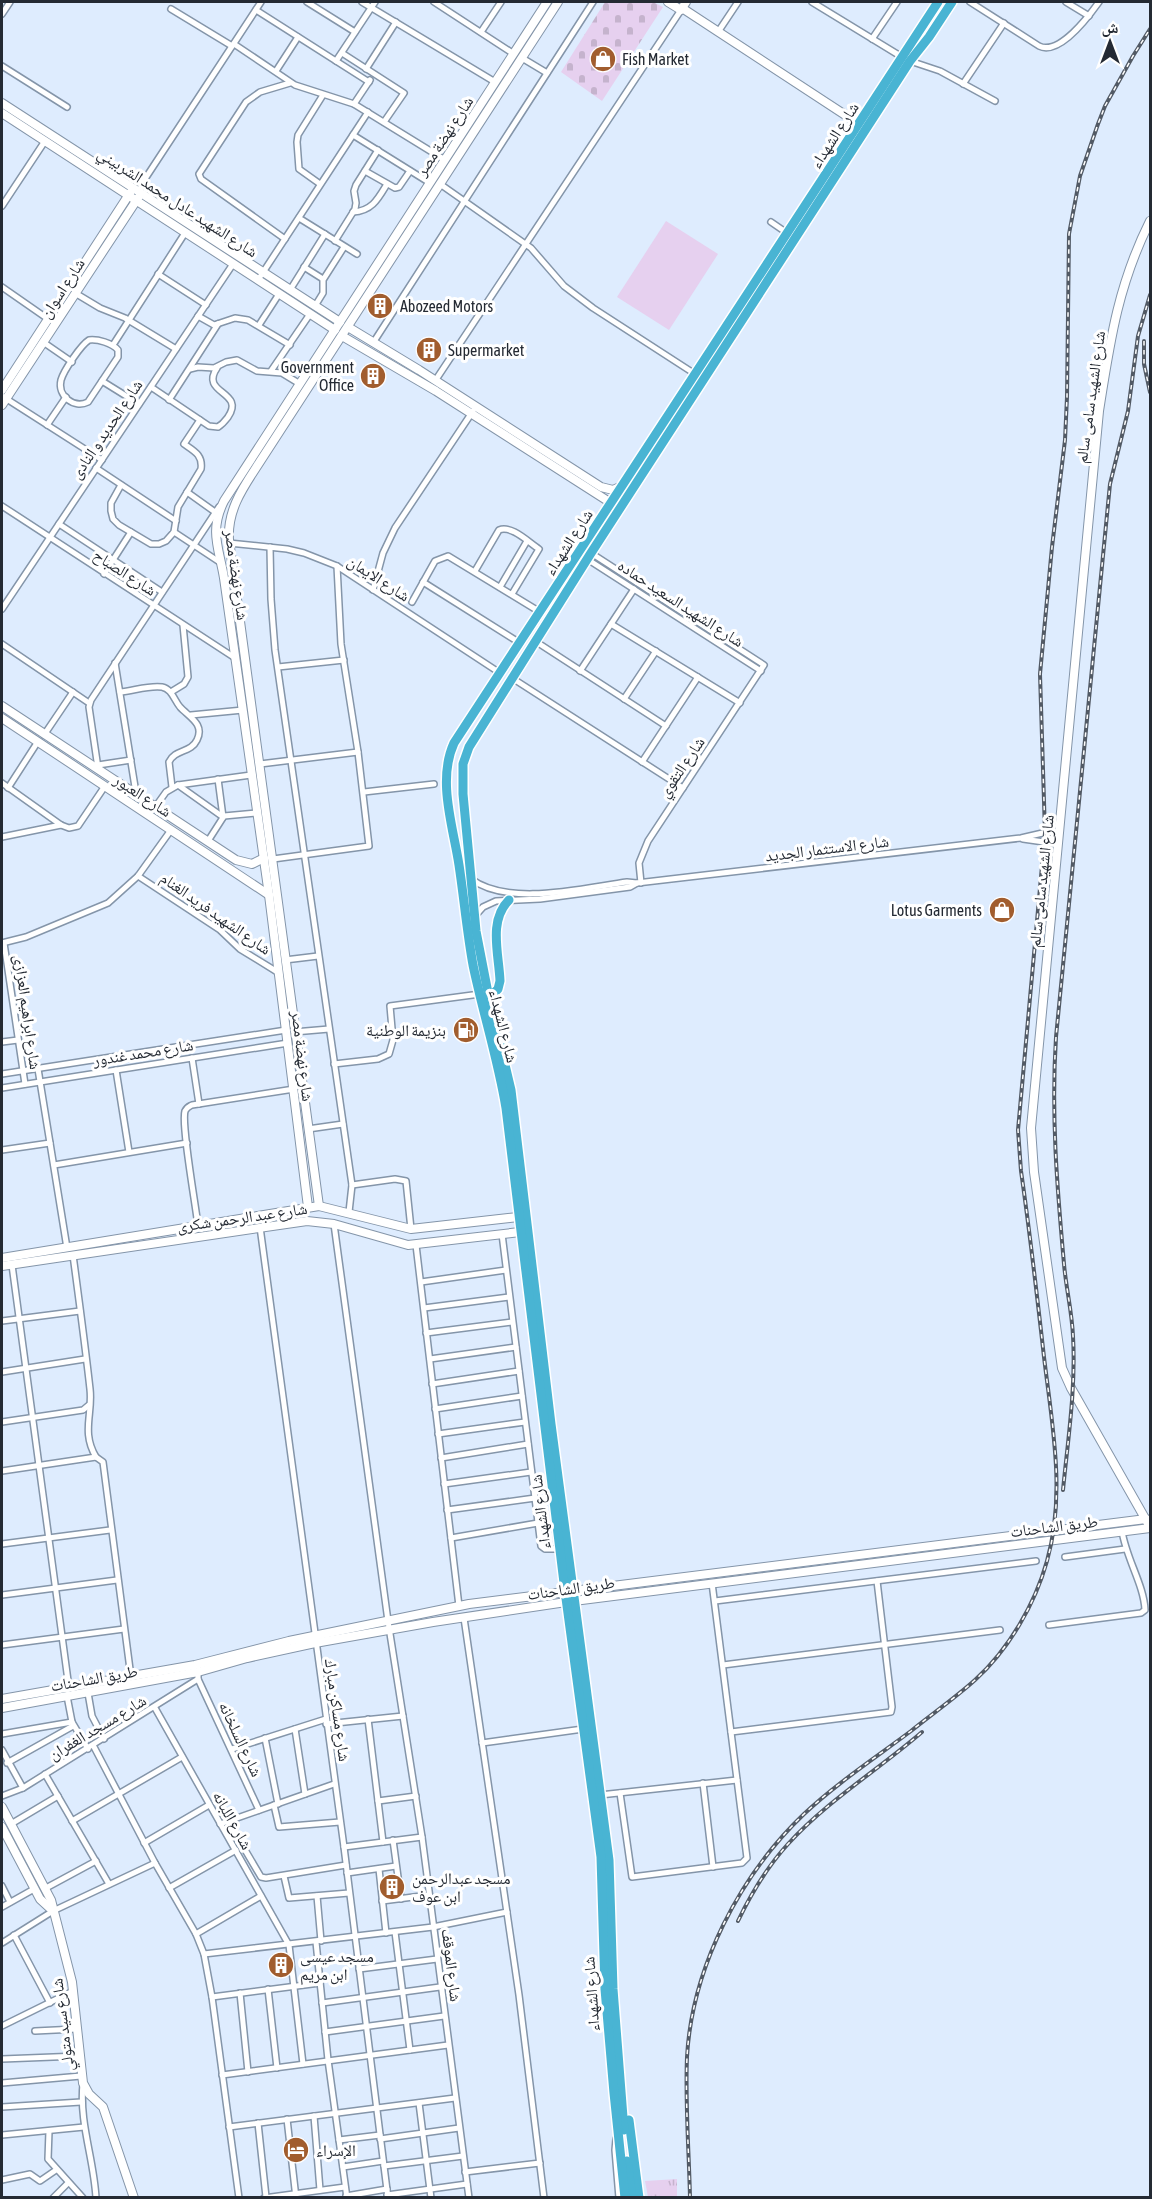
<svg xmlns="http://www.w3.org/2000/svg" width="1152" height="2199" viewBox="0 0 1152 2199" font-family="'Asap Condensed','Noto Naskh Arabic',sans-serif">
  <style>
    .grass { fill: url(#grass-tufts) }
    .cemetery { fill: url(#cemetery-stones) }
    .park { fill: #e6d0ef }
    .lines { fill: none; stroke-linecap: round; stroke-linejoin: round }
    .street-casing { stroke: #8495a9; stroke-width: 8 }
    .secondary-casing { stroke: #8495a9; stroke-width: 10 }
    .highway-casing { stroke: #fff; stroke-width: 12 }
    .street { stroke: #fff; stroke-width: 5 }
    .secondary { stroke: #fff; stroke-width: 8 }
    .highway { stroke: #49b4d3; stroke-width: 9 }
    .rail-casing { stroke: #525a65; stroke-width: 4 }
    .rail { stroke: #fff; stroke-width: 1.5; stroke-dasharray: 4.5; stroke-linecap: butt }
    .labels { text-anchor: middle; dominant-baseline: central; stroke-width: 6; stroke-linejoin: round; paint-order: stroke }
    .poi-label { font-size: 16px; fill: #242a33; stroke: #fff; text-anchor: start }
    .street-label { font-size: 16px; fill: #242a33; stroke: #fff }
  </style>
  <defs>
    <pattern id="grass-tufts" width="24" height="20" patternUnits="userSpaceOnUse" patternTransform="scale(1.5)"><rect width="24" height="20" fill="#e6d0ef"/><path d="M3 7l-1-3M5 7V3M7 7l1-3M15 17l-1-3M17 17v-4M19 17l1-3" fill="none" stroke="#c5b3cd"/></pattern>
    <pattern id="cemetery-stones" width="16" height="16" patternUnits="userSpaceOnUse" patternTransform="scale(1.5)"><rect width="16" height="16" fill="#e6d0ef"/><path d="M2 7V4a2 2 0 0 1 4 0v3zM10 15v-3a2 2 0 0 1 4 0v3z" fill="#c5b3cd"/></pattern>
  </defs>
  <rect width="100%" height="100%" fill="#deecfe"/>
  <polygon class="grass" points="677,2179 677,2197 648,2197 645,2181"/>
  <polygon class="cemetery" points="605,2 653,2 663,7 602,101 561,72"/>
  <polygon class="park" points="666,221 718,254 669,330 617,297"/>
  <g class="lines">
    <g class="street-casing">
      <g id="street">
        <polyline points="307,2 355,32"/>
        <polyline points="362,2 495,82"/>
        <polyline points="434,2 514,54"/>
        <polyline points="812,2 902,57"/>
        <path d="M970 2 1039 46C1059 56 1089 16 1099 2"/>
        <polyline points="1066,2 1089,16"/>
        <polyline points="171,9 232,46"/>
        <polyline points="256,10 369,82"/>
        <polyline points="2,14 10,2"/>
        <polyline points="481,32 501,2"/>
        <polyline points="718,32 738,2"/>
        <polyline points="872,39 897,2"/>
        <polyline points="234,44 295,85 354,104 445,160"/>
        <polyline points="342,53 404,93 384,122"/>
        <polyline points="522,58 547,73"/>
        <polyline points="336,61 375,2"/>
        <polyline points="910,61 940,71 995,101"/>
        <polyline points="2,66 67,107"/>
        <polyline points="366,69 396,22"/>
        <polyline points="276,71 298,37"/>
        <polyline points="963,84 1004,23"/>
        <polyline points="354,104 370,80"/>
        <polyline points="353,135 430,183"/>
        <polyline points="365,171 395,188 399,187 410,171"/>
        <polyline points="320,184 299,169 297,142 298,135 323,95"/>
        <polyline points="440,184 531,248 564,286 593,308 695,374"/>
        <polyline points="140,194 141,185 261,2"/>
        <polyline points="2,206 45,141"/>
        <path d="M353 212C372 211 378 199 387 184"/>
        <polyline points="299,218 357,254"/>
        <polyline points="771,222 787,233"/>
        <polyline points="285,239 201,179 199,174 246,102 260,92 290,83"/>
        <polyline points="335,241 355,209 356,203 354,191 356,185 378,150"/>
        <polyline points="304,267 323,279"/>
        <polyline points="158,274 206,305"/>
        <polyline points="258,280 368,112"/>
        <polyline points="2,287 48,319"/>
        <polyline points="290,290 325,234"/>
        <polyline points="75,293 100,308 125,318 176,349"/>
        <polyline points="315,306 323,293 323,280 344,247"/>
        <polyline points="198,316 214,325 235,318 248,320 290,345"/>
        <polyline points="259,325 279,294"/>
        <path d="M89 340C98 339 112 343 118 350V357L88 402C74 409 57 396 61 380 64 370 81 345 89 340Z"/>
        <polyline points="43,342 72,362"/>
        <polyline points="373,343 593,2"/>
        <polyline points="113,345 185,233"/>
        <polyline points="190,369 198,367 214,368 226,362 237,360 257,371 282,373 300,384"/>
        <polyline points="271,371 310,314"/>
        <polyline points="102,381 139,404"/>
        <polyline points="435,381 681,10"/>
        <path d="M151 387 209 426 218 427C223 424 225 421 228 417 246 391 199 394 217 368"/>
        <polyline points="2,396 102,460"/>
        <polyline points="169,400 218,324"/>
        <polyline points="47,425 66,397"/>
        <polyline points="96,468 176,521"/>
        <path d="M121 485 111 503V511L113 519 119 525 151 544H159L166 541 174 532 178 507 201 469C203 455 194 451 184 444L200 420"/>
        <polyline points="187,492 215,512"/>
        <polyline points="2,506 235,658"/>
        <polyline points="59,524 162,592"/>
        <polyline points="174,532 221,563"/>
        <polyline points="229,543 287,549 304,553 337,566 500,673"/>
        <polyline points="270,547 271,599 275,650 352,1185 349,1212"/>
        <polyline points="591,553 764,665 648,841 639,863 641,883"/>
        <polyline points="587,559 761,671"/>
        <path d="M475 571 499 530C512 525 528 542 539 549L512 594"/>
        <polyline points="104,574 131,532"/>
        <polyline points="423,582 520,643"/>
        <polyline points="500,587 527,541"/>
        <polyline points="373,590 383,553 395,528 473,411"/>
        <polyline points="412,602 435,561 448,556 540,612"/>
        <polyline points="2,609 233,264"/>
        <polyline points="611,624 740,703"/>
        <polyline points="535,641 666,726"/>
        <polyline points="2,644 89,703"/>
        <polyline points="115,663 136,793"/>
        <polyline points="278,667 344,660"/>
        <polyline points="580,671 634,589"/>
        <polyline points="512,678 683,788"/>
        <path d="M120 692C133 691 149 685 162 687 172 689 174 700 180 707 189 717 205 724 197 740 191 753 175 749 169 762L172 787"/>
        <polyline points="171,692 184,684 188,677 183,625"/>
        <polyline points="624,699 656,651"/>
        <polyline points="191,715 243,710"/>
        <polyline points="44,735 73,692"/>
        <polyline points="642,762 698,677"/>
        <polyline points="260,764 358,752"/>
        <polyline points="98,765 131,760"/>
        <polyline points="98,768 89,707 91,700 219,507"/>
        <polyline points="218,779 223,817"/>
        <polyline points="2,783 61,825 69,828 78,826 105,786"/>
        <polyline points="178,785 223,817"/>
        <polyline points="8,788 37,743"/>
        <polyline points="364,792 434,784"/>
        <polyline points="156,806 166,792 178,785 251,775"/>
        <polyline points="2,837 61,825"/>
        <polyline points="1023,839 1058,844"/>
        <polyline points="208,841 224,816 257,813"/>
        <polyline points="273,859 369,846 358,752 341,644 337,566"/>
        <polyline points="138,876 220,930 240,949 279,973"/>
        <path d="M471 879C509 907 583 888 627 882L637 883 1021 838 1047 832 1059 833"/>
        <polyline points="475,916 483,907 496,901 540,899 630,887 637,883"/>
        <polyline points="2,943 26,937 108,903 138,876 171,830"/>
        <polyline points="4,943 25,1084"/>
        <polyline points="285,960 318,956"/>
        <polyline points="294,1032 329,1029"/>
        <polyline points="2,1042 18,1040"/>
        <polyline points="192,1058 199,1104"/>
        <polyline points="334,1064 378,1059 389,1054 393,1040 390,1006 480,994"/>
        <polyline points="38,1069 67,1248"/>
        <polyline points="116,1070 129,1152"/>
        <polyline points="2,1074 286,1030"/>
        <polyline points="2,1088 288,1043"/>
        <polyline points="308,1129 343,1124"/>
        <polyline points="2,1150 50,1143"/>
        <polyline points="54,1165 187,1143"/>
        <polyline points="352,1185 395,1179 406,1181 411,1229"/>
        <polyline points="334,1224 388,1621 422,1837 469,2198"/>
        <path d="M198 1226C196 1207 181 1124 185 1111 187 1107 188 1107 192 1105L294 1089"/>
        <polyline points="260,1227 344,1847 388,2198"/>
        <polyline points="502,1234 541,1546 545,1549 559,1549"/>
        <polyline points="416,1245 459,1606"/>
        <path d="M73 1255C79 1300 85 1344 90 1389 93 1414 81 1432 96 1457"/>
        <polyline points="12,1265 69,1688"/>
        <polyline points="421,1282 506,1270"/>
        <polyline points="424,1308 509,1297"/>
        <polyline points="2,1321 80,1311"/>
        <polyline points="426,1333 512,1322"/>
        <polyline points="430,1359 516,1347"/>
        <polyline points="2,1372 85,1359"/>
        <polyline points="432,1384 519,1371"/>
        <polyline points="435,1409 522,1396"/>
        <polyline points="2,1422 83,1410 89,1405"/>
        <polyline points="438,1434 525,1422"/>
        <polyline points="441,1458 528,1444"/>
        <polyline points="2,1471 96,1457 103,1462 131,1677"/>
        <polyline points="444,1484 531,1472"/>
        <polyline points="447,1510 535,1498"/>
        <polyline points="451,1538 538,1523"/>
        <polyline points="2,1544 110,1530"/>
        <polyline points="1065,1557 1125,1549"/>
        <polyline points="2,1595 117,1580"/>
        <polyline points="715,1601 1036,1561"/>
        <polyline points="464,1618 519,1995 544,2198"/>
        <path d="M1049 1625 1141 1613 1145 1610C1144 1585 1126 1558 1122 1531"/>
        <polyline points="2,1645 124,1629"/>
        <polyline points="723,1665 1000,1630"/>
        <polyline points="198,1679 259,1810"/>
        <polyline points="88,1693 92,1716 104,1739"/>
        <polyline points="67,1696 72,1722 88,1749"/>
        <polyline points="155,1708 289,1945 303,2064"/>
        <polyline points="368,1719 383,1842"/>
        <polyline points="326,1724 403,1716"/>
        <polyline points="295,1729 305,1794"/>
        <polyline points="731,1732 891,1712 892,1707 877,1581"/>
        <polyline points="2,1734 72,1722"/>
        <polyline points="265,1738 278,1804"/>
        <polyline points="482,1743 583,1729"/>
        <polyline points="93,1745 155,1863 196,1934 204,1954 212,1997 239,2198"/>
        <polyline points="232,1749 326,1719"/>
        <polyline points="2,1750 23,1788"/>
        <polyline points="7,1763 73,1726"/>
        <polyline points="45,1774 109,1884"/>
        <polyline points="703,1783 713,1867"/>
        <polyline points="620,1793 632,1877 742,1863 747,1858 712,1583"/>
        <polyline points="600,1795 737,1780"/>
        <polyline points="2,1796 23,1788 198,1679 198,1672"/>
        <polyline points="378,1801 416,1796"/>
        <polyline points="274,1805 279,1827 340,1822"/>
        <polyline points="72,1821 182,1757"/>
        <polyline points="228,1821 261,1877 266,1878 346,1865"/>
        <polyline points="11,1824 58,1796"/>
        <polyline points="220,1824 334,1784"/>
        <polyline points="393,1840 401,1899"/>
        <polyline points="144,1843 209,1805"/>
        <polyline points="344,1847 422,1837"/>
        <polyline points="379,1869 386,1933"/>
        <polyline points="347,1873 396,1866"/>
        <polyline points="284,1876 289,1898 349,1893"/>
        <polyline points="2,1886 10,1902"/>
        <polyline points="46,1888 96,1861"/>
        <polyline points="169,1888 236,1850"/>
        <polyline points="317,1896 321,1941"/>
        <polyline points="382,1901 429,1895"/>
        <polyline points="2,1907 34,1889"/>
        <polyline points="395,1932 410,2050"/>
        <polyline points="196,1934 261,1896"/>
        <polyline points="14,1935 50,2003"/>
        <polyline points="316,1942 328,2060 347,2198"/>
        <polyline points="2,1943 53,1911 155,1863"/>
        <polyline points="204,1954 433,1927 507,1912"/>
        <polyline points="359,1969 437,1959"/>
        <polyline points="268,1989 277,2068"/>
        <polyline points="240,1993 248,2072"/>
        <polyline points="212,1997 320,1983"/>
        <polyline points="322,2003 440,1987"/>
        <polyline points="2,2026 73,1991"/>
        <polyline points="35,2031 76,2029"/>
        <polyline points="325,2032 444,2016"/>
        <polyline points="2,2059 79,2056"/>
        <polyline points="222,2075 448,2045"/>
        <polyline points="2,2083 81,2076"/>
        <path d="M83 2084C79 2123 94 2159 96 2198"/>
        <polyline points="419,2103 431,2198"/>
        <polyline points="2,2107 81,2102"/>
        <polyline points="314,2116 320,2190"/>
        <polyline points="287,2119 296,2198"/>
        <polyline points="258,2123 266,2197"/>
        <polyline points="229,2127 455,2098"/>
        <polyline points="49,2131 48,2159 83,2198"/>
        <polyline points="2,2135 84,2127"/>
        <polyline points="380,2139 459,2128"/>
        <polyline points="616,2139 615,2150 619,2198"/>
        <polyline points="339,2140 380,2135"/>
        <polyline points="384,2166 463,2156"/>
        <polyline points="343,2167 383,2161"/>
        <polyline points="465,2172 540,2163"/>
        <polyline points="2,2180 30,2174 40,2181 56,2170"/>
        <polyline points="387,2195 467,2184"/>
        <polyline points="346,2196 387,2189"/>
        <polyline points="53,2198 68,2183"/>
        <polyline points="264,2198 345,2187"/>
      </g>
    </g>
    <g class="secondary-casing">
      <g id="secondary">
        <polyline points="668,2 681,10 686,2"/>
        <polyline points="682,8 862,126"/>
        <polyline points="2,103 340,322"/>
        <polyline points="2,113 335,330"/>
        <path d="M1150 221C1118 285 1110 341 1099 411L1031 1128 1034 1172 1062 1368 1071 1388 1150 1527"/>
        <polyline points="348,327 419,370 601,487 613,490 622,486"/>
        <polyline points="342,336 436,391 611,503"/>
        <polyline points="2,390 130,193"/>
        <polyline points="2,405 138,198"/>
        <polyline points="2,706 236,860 252,864 264,858"/>
        <polyline points="2,718 269,895"/>
        <path d="M319 1206 229 540C227 508 245 485 261 460L558 2"/>
        <path d="M308 1207 269 895 224 578C219 548 209 531 224 501L547 2"/>
        <polyline points="2,1258 319,1206 411,1229 518,1217"/>
        <polyline points="2,1266 307,1221 334,1224 408,1245 520,1232"/>
        <polyline points="2,1699 195,1665 289,1641 469,1604 1146,1519"/>
        <polyline points="2,1708 198,1672 247,1658 315,1643 433,1622 566,1602 1150,1528"/>
        <polyline points="2,1807 51,1900 72,1982 83,2083 89,2094 103,2107 134,2198"/>
        <polyline points="2,1827 40,1899 53,1911"/>
      </g>
    </g>
    <g class="highway-casing">
      <g id="highway">
        <path d="M489 998 498 989 500 981C499 954 488 921 509 900"/>
        <polyline points="629,2120 639,2198"/>
        <polyline points="624,2130 613,1989 609,1860 551,1424 511,1090 489,998 476,931 463,794 463,764 469,747 591,553 910,61 929,37 952,2"/>
        <polyline points="627,2161 632,2198"/>
        <path d="M625 2198 614 2093 605 1989 601 1857 565 1591 506 1108C498 1059 483 1013 473 965 467 932 464 898 459 865 453 826 437 780 454 743L938 2"/>
      </g>
    </g>
    <use href="#street" class="street"/>
    <use href="#secondary" class="secondary"/>
    <use href="#highway" class="highway"/>
    <g class="rail-casing">
      <g id="rail">
        <polyline points="1144,341 1144,364 1150,392"/>
        <path d="M1063 1490C1068 1439 1076 1387 1073 1336 1072 1312 1066 1288 1064 1264 1057 1186 1051 1114 1056 1037L1110 484 1128 411 1138 336 1150 295"/>
        <path d="M738 1921C751 1894 767 1867 788 1844 827 1801 878 1770 922 1732"/>
        <path d="M690 2198C689 2151 685 2103 687 2057 692 1967 740 1875 804 1814 837 1783 875 1758 911 1731 932 1714 955 1698 975 1680 1009 1649 1035 1604 1047 1561 1066 1494 1052 1424 1044 1357 1037 1295 1030 1233 1021 1171L1018 1130 1045 833 1040 674 1052 547 1065 440 1067 397 1069 234 1080 176 1098 124 1105 106 1133 56 1150 29"/>
      </g>
    </g>
    <use href="#rail" class="rail"/>
  </g>
  <defs>
    <g id="shop-disc" transform="scale(1.35)"><circle r="9.5" fill="#a15d2e" stroke="#fff"/><path d="M-5-2.5h2.3a2.7 3.5 0 0 1 5.4 0H5L5.5 6h-11ZM-1.5-2.5h3a1.5 2.3 0 0 0-3 0Z" fill="#fff"/></g>
    <g id="building-disc" transform="scale(1.35)"><circle r="9.5" fill="#a15d2e" stroke="#fff"/><path d="M-4-6H4V6H1V3H-1V6H-4ZM-2.5-4.3h1.7v1.8h-1.7ZM.8-4.3h1.7v1.8H.8ZM-2.5-1h1.7V.8h-1.7ZM.8-1h1.7V.8H.8Z" fill="#fff"/></g>
    <g id="fuel-disc" transform="scale(1.35)"><circle r="9.5" fill="#a15d2e" stroke="#fff"/><path d="M-5.5-6h7V0h2V4h1.3V-2.5L3-4.5l.8-.8L6-3V5H2.5V1h-1V6h-7ZM-4.2-4.7v3.2H.2V-4.7Z" fill="#fff"/></g>
    <g id="hotel-disc" transform="scale(1.35)"><circle r="9.5" fill="#a15d2e" stroke="#fff"/><path d="M-6-4.5h1.5V1H6V5H4.5V3h-9V5H-6ZM-4 0a1.8 1.8 0 1 1 3.6 0ZM.5 0V-2.5h3Q6-2.5 6 0Z" fill="#fff"/></g>
  </defs>
  <g fill-rule="evenodd">
    <use href="#shop-disc" x="603" y="59"/>
    <use href="#building-disc" x="380" y="306"/>
    <use href="#building-disc" x="429" y="350"/>
    <use href="#building-disc" x="373" y="376"/>
    <use href="#shop-disc" x="1002" y="910"/>
    <use href="#fuel-disc" x="466" y="1030"/>
    <use href="#building-disc" x="392" y="1887"/>
    <use href="#building-disc" x="281" y="1965"/>
    <use href="#hotel-disc" x="296" y="2150"/>
  </g>
  <g class="labels">
    <g class="poi-label">
      <text x="622" y="59">Fish Market</text>
      <text x="400" y="306">Abozeed Motors</text>
      <text x="448" y="350">Supermarket</text>
      <text x="354" y="367" text-anchor="end">Government<tspan x="354" dy="18">Office</tspan></text>
      <text x="982" y="910" text-anchor="end">Lotus Garments</text>
      <text x="446" y="1030" text-anchor="end">بنزيمة الوطنية</text>
      <text x="412" y="1878">مسجد عبدالرحمن<tspan x="412" dy="18">ابن عوف</tspan></text>
      <text x="300" y="1956">مسجد عيسى<tspan x="300" dy="18">ابن مريم</tspan></text>
      <text x="316" y="2150">الإسراء</text>
    </g>
    <g class="street-label">
      <text transform="translate(834 135) rotate(-57)">شارع الشهداء</text>
      <text transform="translate(444 136) rotate(-57)">شارع نهضة مصر</text>
      <text transform="translate(178 202) rotate(33)">شارع الشهيد عادل محمد الشربيني</text>
      <text transform="translate(62 288) rotate(-57)">شارع اسوان</text>
      <text transform="translate(1090 397) rotate(-82)">شارع الشهيد سامى سالم</text>
      <text transform="translate(106 429) rotate(-56)">شارع الحديد و النادى</text>
      <text transform="translate(568 542) rotate(-57)">شارع الشهداء</text>
      <text transform="translate(125 572) rotate(33)">شارع الصباح</text>
      <text transform="translate(237 575) rotate(82)">شارع نهضة مصر</text>
      <text transform="translate(379 578) rotate(33)">شارع الايمان</text>
      <text transform="translate(681 603) rotate(33)">شارع الشهيد السعيد حماده</text>
      <text transform="translate(681 767) rotate(-56)">شارع التقوي</text>
      <text transform="translate(143 795) rotate(33)">شارع العبور</text>
      <text transform="translate(827 848) rotate(-7)">شارع الاستثمار الجديد</text>
      <text transform="translate(1041 881) rotate(-84)">شارع الشهيد سامى سالم</text>
      <text transform="translate(216 913) rotate(35)">شارع الشهيد فريد الغنام</text>
      <text transform="translate(28 1012) rotate(82)">شارع ابراهيم العزازى</text>
      <text transform="translate(504 1026) rotate(76)">شارع الشهداء</text>
      <text transform="translate(143 1052) rotate(-9)">شارع محمد غندور</text>
      <text transform="translate(303 1056) rotate(83)">شارع نهضة مصر</text>
      <text transform="translate(242 1217) rotate(-8)">شارع عبد الرحمن شكرى</text>
      <text transform="translate(540 1512) rotate(-97)">شارع الشهداء</text>
      <text transform="translate(1054 1526) rotate(-7)">طريق الشاحنات</text>
      <text transform="translate(571 1588) rotate(-8)">طريق الشاحنات</text>
      <text transform="translate(94 1678) rotate(-10)">طريق الشاحنات</text>
      <text transform="translate(338 1710) rotate(82)">شارع مساكن مبارك</text>
      <text transform="translate(97 1727) rotate(-31)">شارع مسجد الغفران</text>
      <text transform="translate(241 1739) rotate(65)">شارع السلخانه</text>
      <text transform="translate(233 1820) rotate(61)">شارع اللبانه</text>
      <text transform="translate(452 1965) rotate(83)">شارع الموقف</text>
      <text transform="translate(591 1994) rotate(-94)">شارع الشهداء</text>
      <text transform="translate(62 2025) rotate(-97)">شارع سيد متولي</text>
    </g>
  </g>
  <rect width="1152" height="2199" fill="none" stroke="#242a33" stroke-width="6"/>
  <g transform="translate(1110 42)" stroke="#ffffff" stroke-width="4.5" paint-order="stroke">
  <path d="M0-4.5L10 22L0 15L-10 22Z" fill="#242a33"/>
  <text y="-9" font-size="16" font-weight="bold" text-anchor="middle" fill="#242a33">ش</text>
  </g>
</svg>
